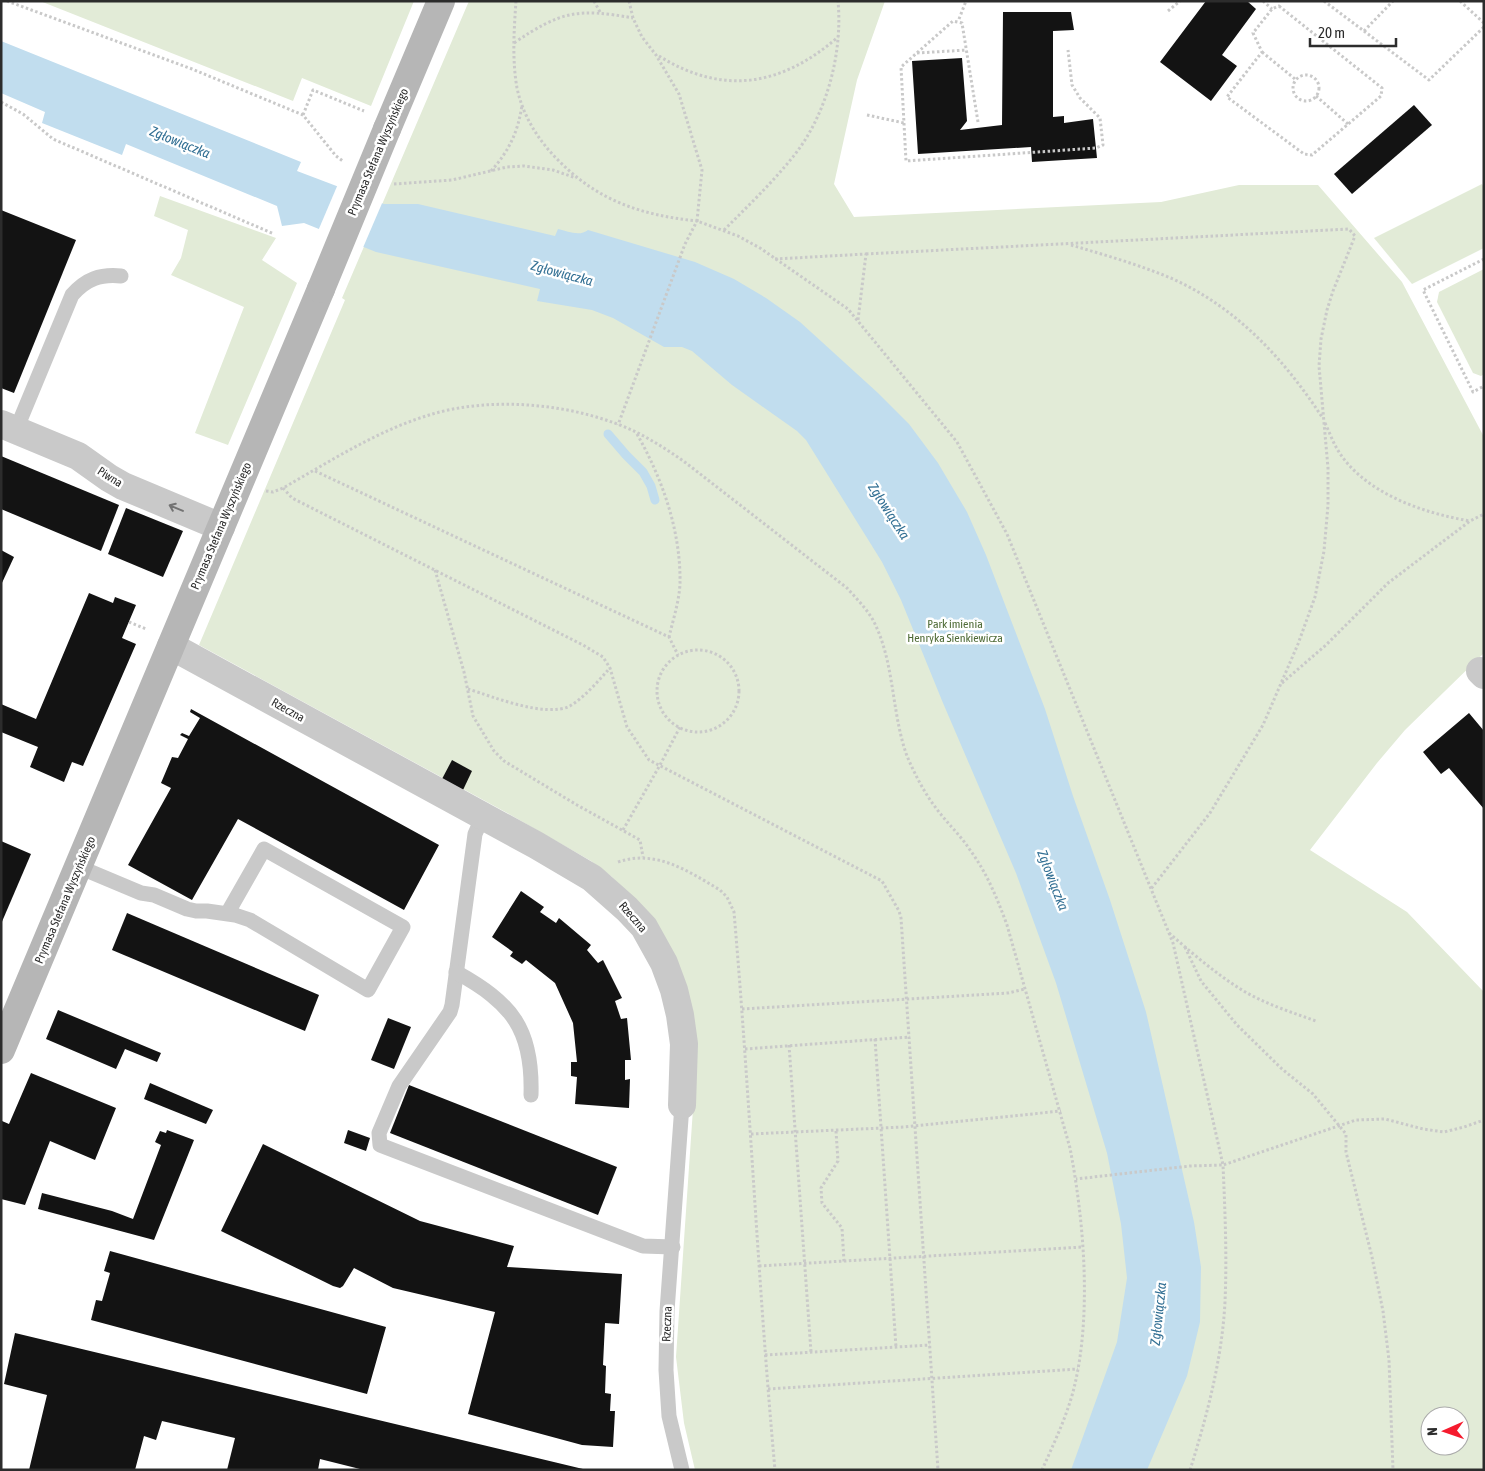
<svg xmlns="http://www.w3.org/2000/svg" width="1485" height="1471" viewBox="0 0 1485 1471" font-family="'Asap Condensed',sans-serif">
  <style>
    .green { fill: #e2ebd7; fill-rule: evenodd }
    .water { fill: #c1ddee }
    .pier { fill: #fff }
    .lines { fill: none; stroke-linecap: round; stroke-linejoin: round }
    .stream { stroke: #c1ddee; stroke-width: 9 }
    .building { fill: #131313 }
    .path { stroke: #c9c9c9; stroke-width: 3; stroke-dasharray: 2.5 2.5; stroke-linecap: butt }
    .service { stroke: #c9c9c9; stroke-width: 15 }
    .minor { stroke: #c9c9c9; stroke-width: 28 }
    .secondary { stroke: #b6b6b6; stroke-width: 28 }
    .secondary-bridge { stroke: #b6b6b6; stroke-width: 28 }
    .oneway { stroke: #737373 }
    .labels { text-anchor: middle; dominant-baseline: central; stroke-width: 5; stroke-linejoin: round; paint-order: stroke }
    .street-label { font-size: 12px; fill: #2c2c2c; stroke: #fff }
    .park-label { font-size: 12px; fill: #4f6b36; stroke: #fff }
    .water-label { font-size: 14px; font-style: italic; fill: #337094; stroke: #fff }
  </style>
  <rect width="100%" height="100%" fill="#fff"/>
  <g class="green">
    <polygon points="40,1 414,1 371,106 302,78 293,101"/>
    <path d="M469 1H885L857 80 834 184 854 217 1161 202 1239 185H1318L1402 282 1484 437V653L1405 730 1377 763 1310 850 1407 912 1484 992V1470H695L684 1423 676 1357 696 1065 640 907 612 877 591 861 509 814 199 645 345 300 342 298ZM1430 1416H1460V1446H1430Z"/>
    <polygon points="1482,184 1484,188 1484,248 1412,284 1374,238"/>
    <polygon points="160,196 276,238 262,260 297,283 228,445 195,433 244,307 171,275 181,258 188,230 154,216"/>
    <polygon points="1484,269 1484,374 1481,376 1473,373 1437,302 1439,292"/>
  </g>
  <path class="water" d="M1 41 301 162 297 171 384 204H418L555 236 558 229C568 231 579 237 588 230L695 262 734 279 766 298 800 322 878 393 909 424 938 463 967 512 986 555 1045 709 1073 796 1110 900 1146 1012 1194 1222 1201 1267 1200 1322 1187 1376 1147 1470H1071L1117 1342 1127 1278 1121 1224 1107 1153 1056 983 1016 873 943 703 901 600 882 562 806 440 797 431 732 385 692 351 682 347H664L613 318 592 310 537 301 540 289 376 252 304 223 282 226 277 206 126 144 122 155 42 123 45 112 1 93Z"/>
  <polygon class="pier" points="338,184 383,201 362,250 318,231"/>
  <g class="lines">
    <polyline class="stream" points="608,434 626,455 643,472 651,486 655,500"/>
  </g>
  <g class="building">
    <polygon points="1206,1 1247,1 1256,9 1222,55 1237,66 1211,101 1160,62"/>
    <polygon points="1003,12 1071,12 1074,30 1053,31 1053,117 1064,116 1064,123 1093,119 1097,158 1032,162 1031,147 918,154 912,61 962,58 967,121 960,130 1002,125"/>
    <polygon points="1414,105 1432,125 1352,194 1334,174"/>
    <polygon points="1,210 76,240 14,393 1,388"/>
    <polygon points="1,456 119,505 101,551 1,509"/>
    <polygon points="126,508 183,531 163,577 108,554"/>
    <polygon points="1,550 14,557 1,585"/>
    <polygon points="89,593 113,603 115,597 136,605 122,638 136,644 83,766 72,762 64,782 30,767 38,747 1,732 1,704 36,719"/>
    <polygon points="191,709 439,845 404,910 238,819 192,900 128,865 171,788 161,783 172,757 178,758 188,739 180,735 182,733 189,736 200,718 190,712"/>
    <polygon points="1469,713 1484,731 1484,809 1449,768 1441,774 1423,752"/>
    <polygon points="452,760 472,771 463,790 442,779"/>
    <polygon points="1,841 31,854 1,924"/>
    <polygon points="521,891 544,907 540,912 556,923 559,918 591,945 587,950 598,963 603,960 622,998 615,1001 621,1019 627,1018 631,1060 625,1060 625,1080 630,1079 629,1108 575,1104 577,1077 571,1076 571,1062 577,1062 573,1023 555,983 526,960 522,964 510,956 513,952 492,937"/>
    <polygon points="127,913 319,995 305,1031 112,950"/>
    <polygon points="58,1010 161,1053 157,1062 125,1049 116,1069 46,1039"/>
    <polygon points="388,1018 411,1027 394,1069 371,1060"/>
    <polygon points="31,1073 116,1108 95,1160 50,1141 25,1205 1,1199 1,1123 2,1121 9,1124"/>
    <polygon points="150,1083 213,1110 206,1124 144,1099"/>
    <polygon points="409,1085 617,1167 598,1215 390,1133"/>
    <polygon points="167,1130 194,1140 154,1240 38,1209 42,1193 112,1211 133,1219 161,1145 155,1142 160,1131 166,1133"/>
    <polygon points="348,1130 370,1138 366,1151 344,1143"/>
    <polygon points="263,1144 420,1221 514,1246 507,1267 622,1274 619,1324 605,1323 603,1365 606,1366 605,1393 611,1394 610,1411 615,1411 613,1447 582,1445 468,1414 495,1312 393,1288 354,1268 343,1286 340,1288 333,1286 221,1231"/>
    <polygon points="110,1251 386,1327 367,1394 91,1320 96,1300 102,1301 110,1273 104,1271"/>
    <polygon points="15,1333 583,1469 583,1470 364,1470 320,1459 318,1470 227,1470 235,1438 162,1421 156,1440 144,1436 135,1470 29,1470 47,1395 4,1384"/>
  </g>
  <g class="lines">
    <g class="path">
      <polyline points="7,1 192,69 303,115 336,156 344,162"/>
      <path d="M516 1C514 30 512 60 517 88 523 116 538 140 558 160 598 201 641 215 697 221L685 244 618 425"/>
      <polyline points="594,1 600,12"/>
      <polyline points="629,1 633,18 642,37 656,55 679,94 702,170 697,221 738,236 760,248 848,309 957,442 1007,534 1173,943 1223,1165 1190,1166 1076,1179"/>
      <polyline points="1263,1 1272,9"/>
      <polyline points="1324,1 1429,80 1484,27"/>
      <polyline points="1460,1 1484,23"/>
      <polygon points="1279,6 1382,88 1381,96 1312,155 1304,154 1227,97 1262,52 1253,33 1272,9"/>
      <polyline points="1168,11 1180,1"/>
      <polyline points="959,19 966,1"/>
      <polyline points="1364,31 1393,1"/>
      <path d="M514 43C561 11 578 8 633 18"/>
      <polyline points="1262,52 1295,79"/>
      <polyline points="917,53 967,50"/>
      <path d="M659 56C723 96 782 86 838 37"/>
      <circle cx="1306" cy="88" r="13"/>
      <polyline points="1316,96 1348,124"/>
      <polyline points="1,102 23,114 53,139 274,234"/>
      <polyline points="303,115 313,90 364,111"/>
      <polyline points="867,115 904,123"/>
      <polyline points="978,122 962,23 953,21 901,67 906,161 1096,148 1103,145 1100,118 1080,98 1072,85 1068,50"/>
      <path d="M491 171C509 151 518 132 522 105"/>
      <polyline points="394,184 452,180 507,167 524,166 553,170 576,178"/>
      <path d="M724 230C747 207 771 184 792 158 826 117 843 54 838 1"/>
      <path d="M1071 245C1105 255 1140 265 1173 279 1237 308 1284 359 1322 417"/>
      <polyline points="866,254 1349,229 1355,236 1333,291 1327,310 1321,339 1319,366 1328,468 1328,505 1324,551 1315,597 1298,644 1263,725 1210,813 1151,889"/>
      <polyline points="775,259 866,254 858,320"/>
      <polyline points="1484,259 1423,290 1473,392 1484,386"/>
      <path d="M1325 423C1329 431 1332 440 1336 447 1361 492 1422 513 1470 521"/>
      <path d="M637 434C663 480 681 532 680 584 679 602 673 620 669 637"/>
      <polyline points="315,471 669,637 678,655"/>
      <polyline points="283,488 292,498 583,645 603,657 610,668 627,727 649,760 882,881 899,911 901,918 938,1470"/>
      <path d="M266 491 273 492 283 488C329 462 375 432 426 416 490 395 577 403 638 433 655 442 671 452 686 463L847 588C856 598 866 608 873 620 895 662 891 712 907 756 915 775 926 796 939 812 949 825 961 836 970 850 987 873 997 898 1007 925L1070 1148C1084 1221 1092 1315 1074 1388 1067 1416 1054 1443 1042 1470"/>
      <polyline points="435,570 464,672 473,716 494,751 504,761 577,805 640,840 643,857"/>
      <polyline points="129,622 146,629"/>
      <circle cx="698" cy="691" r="41"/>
      <polyline points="1282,683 1326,645 1388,583 1470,521 1484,514"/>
      <path d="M468 689C494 697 545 718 570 706 585 697 598 681 610 668"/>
      <polyline points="623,830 660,765 680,727"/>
      <path d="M618 862C656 849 688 871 720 890L727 897 734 912C750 1098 758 1284 775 1470"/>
      <path d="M1169 933C1192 953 1216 974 1242 990 1265 1004 1291 1012 1316 1021"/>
      <polyline points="1185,947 1201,981 1237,1025 1282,1069 1313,1094 1346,1134 1346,1152 1372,1257 1383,1311 1389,1360 1393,1470"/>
      <polyline points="742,1009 1008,993 1025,989"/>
      <polyline points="875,1039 896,1347"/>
      <polyline points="789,1045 811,1352"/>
      <polyline points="745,1049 910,1037"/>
      <polyline points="836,1131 838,1161 821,1188 822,1203 842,1228 844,1262"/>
      <polyline points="751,1134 904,1127 1061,1111"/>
      <polyline points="759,1266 1083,1247"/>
      <polyline points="765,1355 930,1345"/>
      <polyline points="768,1389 1078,1369"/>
      <path d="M1190 1470C1207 1416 1222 1359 1225 1302 1227 1256 1225 1210 1223 1165L1356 1120 1385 1119 1423 1129 1444 1132 1464 1127 1484 1120"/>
    </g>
    <g class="service">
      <path d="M16 430 72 295C86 279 100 274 121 276"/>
      <polyline points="483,816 475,834 452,1005 450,1012 399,1086 379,1133 380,1145 643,1246 673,1247"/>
      <polyline points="79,867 141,893 154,895 187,909 196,911 207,911 235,915 250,920 368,990 403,927 264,849 227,914"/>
      <path d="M456 972C512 1003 533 1029 531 1095"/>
      <polyline points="682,1105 667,1311 666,1370 669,1416 682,1470"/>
    </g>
    <g class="minor">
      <polyline points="1,424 78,456 109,478 123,486 221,527"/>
      <polyline points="171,646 536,845 592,878 627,909 644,927 664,963 674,990 680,1015 684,1044 682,1105"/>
      <polyline points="1480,671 1484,675"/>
    </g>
    <g class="secondary">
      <polyline points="387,129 441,1"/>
      <polyline points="1,1050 321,289"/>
    </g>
    <polyline class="secondary-bridge" points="321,289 387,129"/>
  </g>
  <defs><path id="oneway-shaft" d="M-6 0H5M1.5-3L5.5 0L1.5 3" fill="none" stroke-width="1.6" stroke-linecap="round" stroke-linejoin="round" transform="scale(1.25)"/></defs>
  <use class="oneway" href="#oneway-shaft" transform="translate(176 508) rotate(-157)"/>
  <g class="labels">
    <g class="street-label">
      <text transform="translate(378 152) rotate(-67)">Prymasa Stefana Wyszyńskiego</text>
      <text transform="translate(110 477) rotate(32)">Piwna</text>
      <text transform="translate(221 526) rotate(-67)">Prymasa Stefana Wyszyńskiego</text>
      <text transform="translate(288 710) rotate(29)">Rzeczna</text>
      <text transform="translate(65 900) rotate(-67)">Prymasa Stefana Wyszyńskiego</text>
      <text transform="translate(633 917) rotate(49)">Rzeczna</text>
      <text transform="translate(667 1324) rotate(-88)">Rzeczna</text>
    </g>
    <g class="park-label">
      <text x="955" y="624">Park imienia<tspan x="955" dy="14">Henryka Sienkiewicza</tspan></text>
    </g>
    <g class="water-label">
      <text transform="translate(180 142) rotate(22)">Zgłowiączka</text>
      <text transform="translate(562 273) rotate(15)">Zgłowiączka</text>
      <text transform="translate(889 511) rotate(57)">Zgłowiączka</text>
      <text transform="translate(1053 880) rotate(69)">Zgłowiączka</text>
      <text transform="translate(1158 1314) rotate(-84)">Zgłowiączka</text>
    </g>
  </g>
  <rect width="1485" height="1471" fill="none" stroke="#2c2c2c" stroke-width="5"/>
  <g transform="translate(1445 1431) rotate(268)"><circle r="24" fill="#ffffff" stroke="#ababab"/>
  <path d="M0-4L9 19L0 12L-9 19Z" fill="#f51b2e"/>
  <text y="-8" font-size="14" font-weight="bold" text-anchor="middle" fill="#2c2c2c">N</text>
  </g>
  <path d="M1310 38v8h86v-8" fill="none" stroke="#2c2c2c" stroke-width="2.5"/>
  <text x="1318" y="38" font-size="15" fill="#2c2c2c" stroke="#ffffff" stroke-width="4" paint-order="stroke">20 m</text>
</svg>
